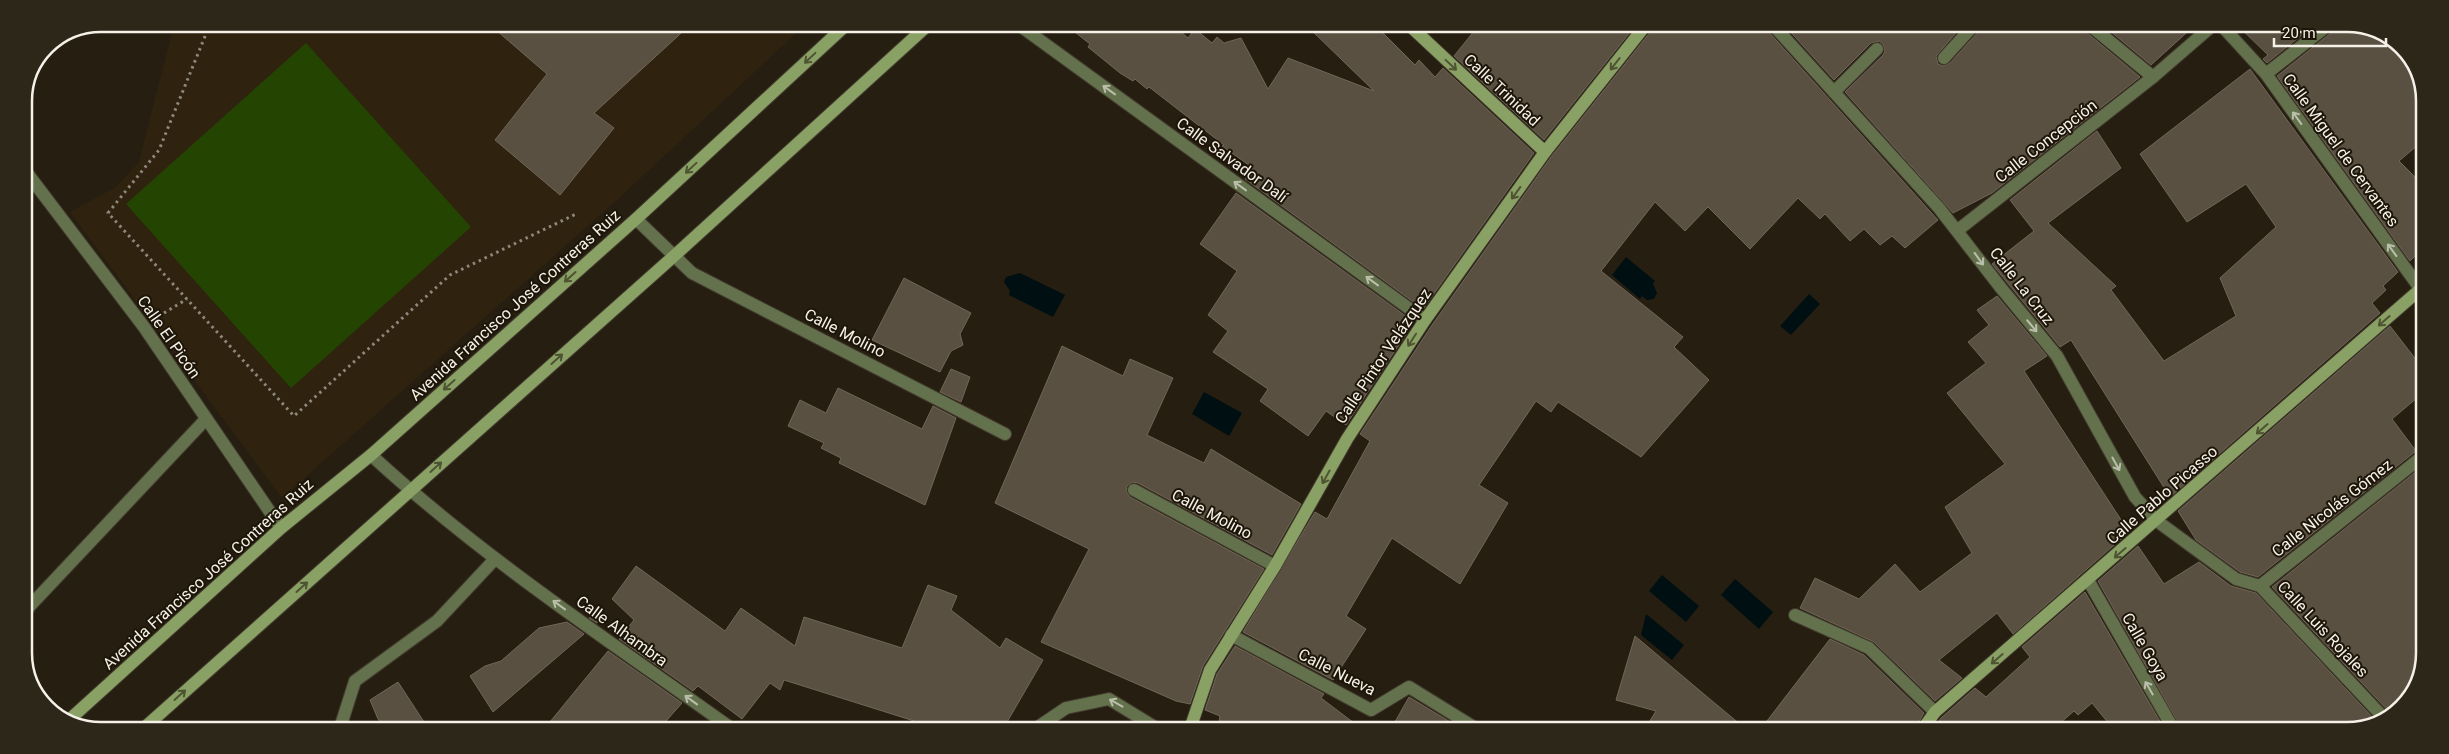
<svg xmlns="http://www.w3.org/2000/svg" width="2449" height="754" viewBox="0 0 2449 754" font-family="Roboto,sans-serif">
  <style>
    .built { fill: #2f2310 }
    .green { fill: #244501 }
    .water { fill: #000f11 }
    .building { fill: #595042; stroke: #706758 }
    .lines { fill: none; stroke-linecap: round; stroke-linejoin: round }
    .lane-casing { stroke: #433c2f; stroke-width: 14 }
    .street-casing { stroke: #433c2f; stroke-width: 14 }
    .secondary-casing { stroke: #433c2f; stroke-width: 14 }
    .path { stroke: #8e887d; stroke-width: 3; stroke-dasharray: 2.5 4; stroke-linecap: butt }
    .lane { stroke: #63724d; stroke-width: 12 }
    .street { stroke: #63724d; stroke-width: 12 }
    .secondary { stroke: #8aa165; stroke-width: 12 }
    .oneway { stroke: #4e5432 }
    .oneway2 { stroke: #bbbeaa }
    .labels { text-anchor: middle; dominant-baseline: central; stroke-width: 4; stroke-linejoin: round; paint-order: stroke }
    .street-label { font-size: 16px; fill: #f6f1e8; stroke: #1c1508 }
    .rim { fill: none; stroke: #f6f1e8; stroke-width: 2.5 }
  </style>
  <rect width="100%" height="100%" fill="#261e11"/>
  <polygon class="built" points="174,24 805,25 618,199 282,498 70,212 116,187 139,162"/>
  <polygon class="green" points="306,43 471,227 291,388 126,204"/>
  <g class="water">
    <polygon points="1626,257 1655,281 1653,284 1657,293 1654,299 1647,300 1642,296 1640,299 1612,275"/>
    <polygon points="1020,273 1065,295 1053,317 1009,295 1010,291 1004,282 1006,277"/>
    <polygon points="1809,294 1820,304 1791,335 1780,326"/>
    <polygon points="1204,392 1242,413 1229,436 1192,414"/>
    <polygon points="1662,575 1699,606 1686,622 1649,591"/>
    <polygon points="1735,579 1773,612 1759,629 1721,595"/>
    <polygon points="1646,614 1684,645 1672,660 1641,635"/>
  </g>
  <g class="building">
    <polygon points="489,24 691,24 594,113 614,128 560,195 495,140 547,74"/>
    <polygon points="1066,25 1173,25 1188,38 1195,29 1212,43 1217,37 1224,43 1241,38 1268,89 1288,58 1374,91 1306,25 1375,25 1415,65 1419,60 1435,77 1443,68 1534,153 1423,309 1245,179 1253,168 1222,146 1224,145 1149,87 1147,89 1135,79 1133,81 1120,73 1088,47 1090,44"/>
    <polygon points="1479,25 1625,26 1635,26 1544,140 1454,56"/>
    <polygon points="1653,26 1766,26 1768,31 1938,220 1905,248 1892,236 1880,245 1864,229 1850,241 1825,214 1820,219 1798,198 1750,249 1708,207 1685,231 1655,202 1601,271 1683,337 1674,347 1709,380 1641,457 1558,402 1551,412 1536,401 1479,485 1508,503 1460,584 1392,538 1346,616 1366,629 1333,680 1243,632 1315,512 1327,519 1370,441 1360,434 1432,325 1551,157 1651,31"/>
    <polygon points="1785,26 1962,26 1936,56 1938,64 1943,66 1950,63 1979,31 1981,26 2083,26 2086,32 2140,77 1992,193 1953,213 1845,92 1883,55 1885,51 1883,44 1879,41 1871,43 1834,80"/>
    <polygon points="2104,26 2194,26 2151,65"/>
    <polygon points="2238,26 2313,26 2267,63 2263,59 2268,55"/>
    <polygon points="2335,26 2368,26 2403,49 2408,54 2425,96 2425,139 2399,161 2425,187 2424,247 2410,261 2277,76 2332,32"/>
    <polygon points="2250,69 2398,272 2383,286 2386,290 2372,303 2380,313 2170,497 2071,340 2060,347 1992,264 2034,231 2010,200 2097,131 2121,168 2048,223 2116,286 2111,290 2164,361 2236,316 2220,278 2276,227 2246,184 2187,222 2140,154"/>
    <polygon points="1236,193 1414,322 1346,425 1326,411 1308,436 1260,401 1268,389 1213,352 1228,331 1208,315 1237,271 1200,244"/>
    <polygon points="904,278 971,313 960,334 963,345 951,351 940,372 872,340"/>
    <polygon points="1997,296 2047,356 2024,371 2129,532 2013,634 1997,613 1939,660 1962,678 1935,701 1874,642 1800,608 1815,578 1859,599 1895,564 1920,592 1972,553 1945,507 2005,464 1947,393 1986,363 1968,342 1989,325 1977,310"/>
    <polygon points="2390,326 2424,370 2424,392 2392,419 2416,451 2258,577 2240,572 2196,540 2178,511"/>
    <polygon points="1062,346 1123,376 1130,359 1173,378 1147,435 1204,463 1211,449 1301,504 1272,555 1138,483 1133,482 1127,486 1126,491 1130,497 1264,569 1203,666 1190,704 1176,701 1041,642 1089,549 995,503"/>
    <polygon points="951,369 970,377 961,402 940,392"/>
    <polygon points="838,388 922,429 933,406 956,418 925,505 839,463 841,458 821,448 824,443 788,426 800,400 826,413"/>
    <polygon points="2423,466 2423,673 2395,714 2392,715 2272,587"/>
    <polygon points="2138,546 2164,584 2199,562 2231,586 2256,593 2376,721 2348,730 2182,730 2098,581"/>
    <polygon points="636,566 725,631 741,608 795,646 804,617 902,648 928,585 957,596 951,610 1000,648 1006,638 1043,660 1003,729 930,726 784,680 780,690 770,683 742,719 698,686 693,691 619,639 634,620 612,599"/>
    <polygon points="2085,592 2165,730 2114,730 2092,703 2078,715 2074,711 2052,730 1932,730 1941,718 1975,688 1986,697 2030,657 2022,647"/>
    <polygon points="607,614 597,623 589,618"/>
    <polygon points="567,622 584,634 493,712 470,676 485,666 501,661 539,628"/>
    <polygon points="1635,636 1705,695 1747,730 1645,729 1656,711 1616,700"/>
    <polygon points="1830,639 1864,655 1924,713 1914,730 1760,730"/>
    <polygon points="1235,646 1324,694 1321,698 1362,729 1218,729 1220,716 1205,710 1217,674"/>
    <polygon points="608,651 682,703 660,728 545,728"/>
    <polygon points="398,682 428,728 385,728 378,719 370,700"/>
    <polygon points="1409,697 1462,729 1391,729"/>
  </g>
  <g class="lines">
    <g class="lane-casing">
      <polyline id="lane" points="24,617 28,608 206,419"/>
    </g>
    <g class="street-casing">
      <g id="street">
        <polyline points="1019,25 1425,320"/>
        <polyline points="1774,26 1939,208 2001,288 2057,356 2135,497 2157,521 2236,579 2260,586 2384,718"/>
        <polyline points="2091,26 2153,77"/>
        <polyline points="2222,26 2266,74 2424,294"/>
        <polyline points="1944,58 1973,26"/>
        <polyline points="2266,74 2327,26"/>
        <polyline points="1834,92 1877,49"/>
        <polyline points="24,169 144,327 281,528"/>
        <polyline points="636,219 692,273 1005,434"/>
        <polyline points="1958,230 2153,77 2212,26"/>
        <path d="M371 455C482 557 608 640 731 728"/>
        <polyline points="1134,490 1275,566"/>
        <polyline points="2088,580 2174,730"/>
        <polyline points="2260,586 2423,456"/>
        <polyline points="1795,615 1869,648 1935,712"/>
        <polyline points="1231,635 1371,710 1409,687 1477,729"/>
        <polyline points="340,728 355,681 437,621 495,559"/>
        <polyline points="1035,729 1066,708 1109,699 1158,729"/>
      </g>
    </g>
    <g class="secondary-casing">
      <g id="secondary">
        <polyline points="1409,25 1545,152"/>
        <polyline points="69,720 281,528 371,455 636,219 846,25"/>
        <polyline points="144,728 674,256 928,25"/>
        <polyline points="1190,729 1210,670 1275,566 1347,439 1425,320 1545,152 1645,26"/>
        <polyline points="1922,730 1935,712 2424,286"/>
      </g>
    </g>
    <g class="path">
      <polyline points="210,24 159,150 108,213 294,416 450,275 576,214"/>
      <polyline points="164,313 187,299"/>
    </g>
    <use href="#lane" class="lane"/>
    <use href="#street" class="street"/>
    <use href="#secondary" class="secondary"/>
  </g>
  <defs><path id="oneway-shaft" d="M-6 0H5M1.5-3L5.5 0L1.5 3" fill="none" stroke-width="1.6" stroke-linecap="round" stroke-linejoin="round" transform="scale(1.25)"/></defs>
  <g class="oneway">
    <use href="#oneway-shaft" transform="translate(810 58) rotate(137)"/>
    <use href="#oneway-shaft" transform="translate(1615 64) rotate(128)"/>
    <use href="#oneway-shaft" transform="translate(1451 65) rotate(43)"/>
    <use href="#oneway-shaft" transform="translate(691 168) rotate(137)"/>
    <use href="#oneway-shaft" transform="translate(1516 193) rotate(126)"/>
    <use href="#oneway-shaft" transform="translate(570 277) rotate(138)"/>
    <use href="#oneway-shaft" transform="translate(2384 321) rotate(139)"/>
    <use href="#oneway-shaft" transform="translate(1412 340) rotate(123)"/>
    <use href="#oneway-shaft" transform="translate(557 359) rotate(-42)"/>
    <use href="#oneway-shaft" transform="translate(449 385) rotate(138)"/>
    <use href="#oneway-shaft" transform="translate(2262 429) rotate(139)"/>
    <use href="#oneway-shaft" transform="translate(436 467) rotate(-42)"/>
    <use href="#oneway-shaft" transform="translate(1326 477) rotate(119)"/>
    <use href="#oneway-shaft" transform="translate(2120 553) rotate(139)"/>
    <use href="#oneway-shaft" transform="translate(302 587) rotate(-42)"/>
    <use href="#oneway-shaft" transform="translate(1997 659) rotate(139)"/>
    <use href="#oneway-shaft" transform="translate(180 695) rotate(-42)"/>
  </g>
  <g class="oneway2">
    <use href="#oneway-shaft" transform="translate(1109 90) rotate(-144)"/>
    <use href="#oneway-shaft" transform="translate(2297 118) rotate(-126)"/>
    <use href="#oneway-shaft" transform="translate(1240 186) rotate(-144)"/>
    <use href="#oneway-shaft" transform="translate(2392 250) rotate(-126)"/>
    <use href="#oneway-shaft" transform="translate(1979 259) rotate(54)"/>
    <use href="#oneway-shaft" transform="translate(1372 281) rotate(-144)"/>
    <use href="#oneway-shaft" transform="translate(2032 326) rotate(50)"/>
    <use href="#oneway-shaft" transform="translate(2116 464) rotate(61)"/>
    <use href="#oneway-shaft" transform="translate(559 605) rotate(-144)"/>
    <use href="#oneway-shaft" transform="translate(2149 688) rotate(-120)"/>
    <use href="#oneway-shaft" transform="translate(691 700) rotate(-144)"/>
    <use href="#oneway-shaft" transform="translate(1116 703) rotate(-151)"/>
  </g>
  <g class="labels">
    <g class="street-label">
      <text transform="translate(1502 90) rotate(43)">Calle Trinidad</text>
      <text transform="translate(2046 141) rotate(-38)">Calle Concepción</text>
      <text transform="translate(2341 150) rotate(54)">Calle Miguel de Cervantes</text>
      <text transform="translate(1232 160) rotate(36)">Calle Salvador Dalí</text>
      <text transform="translate(2022 286) rotate(52)">Calle La Cruz</text>
      <text transform="translate(515 305) rotate(-42)">Avenida Francisco José Contreras Ruiz</text>
      <text transform="translate(845 333) rotate(27)">Calle Molino</text>
      <text transform="translate(169 337) rotate(55)">Calle El Picón</text>
      <text transform="translate(1383 356) rotate(-56)">Calle Pintor Velázquez</text>
      <text transform="translate(2162 495) rotate(-41)">Calle Pablo Picasso</text>
      <text transform="translate(2332 508) rotate(-38)">Calle Nicolás Gómez</text>
      <text transform="translate(1212 514) rotate(28)">Calle Molino</text>
      <text transform="translate(208 574) rotate(-42)">Avenida Francisco José Contreras Ruiz</text>
      <text transform="translate(2323 629) rotate(47)">Calle Luis Rojales</text>
      <text transform="translate(622 631) rotate(36)">Calle Alhambra</text>
      <text transform="translate(2145 647) rotate(60)">Calle Goya</text>
      <text transform="translate(1337 672) rotate(27)">Calle Nueva</text>
    </g>
  </g>
  <path d="M0 0H2449V754H0ZM101 32H2347A69 69 0 0 1 2416 101V653A69 69 0 0 1 2347 722H101A69 69 0 0 1 32 653V101A69 69 0 0 1 101 32Z" fill="#2d271a" fill-rule="evenodd"/>
  <path class="rim" d="M101 32H2347A69 69 0 0 1 2416 101V653A69 69 0 0 1 2347 722H101A69 69 0 0 1 32 653V101A69 69 0 0 1 101 32Z"/>
  <path d="M2274 38v8h112v-8" fill="none" stroke="#f6f1e8" stroke-width="2.5"/>
  <text x="2282" y="38" font-size="15" fill="#f6f1e8" stroke="#1c1508" stroke-width="4" paint-order="stroke">20 m</text>
</svg>
